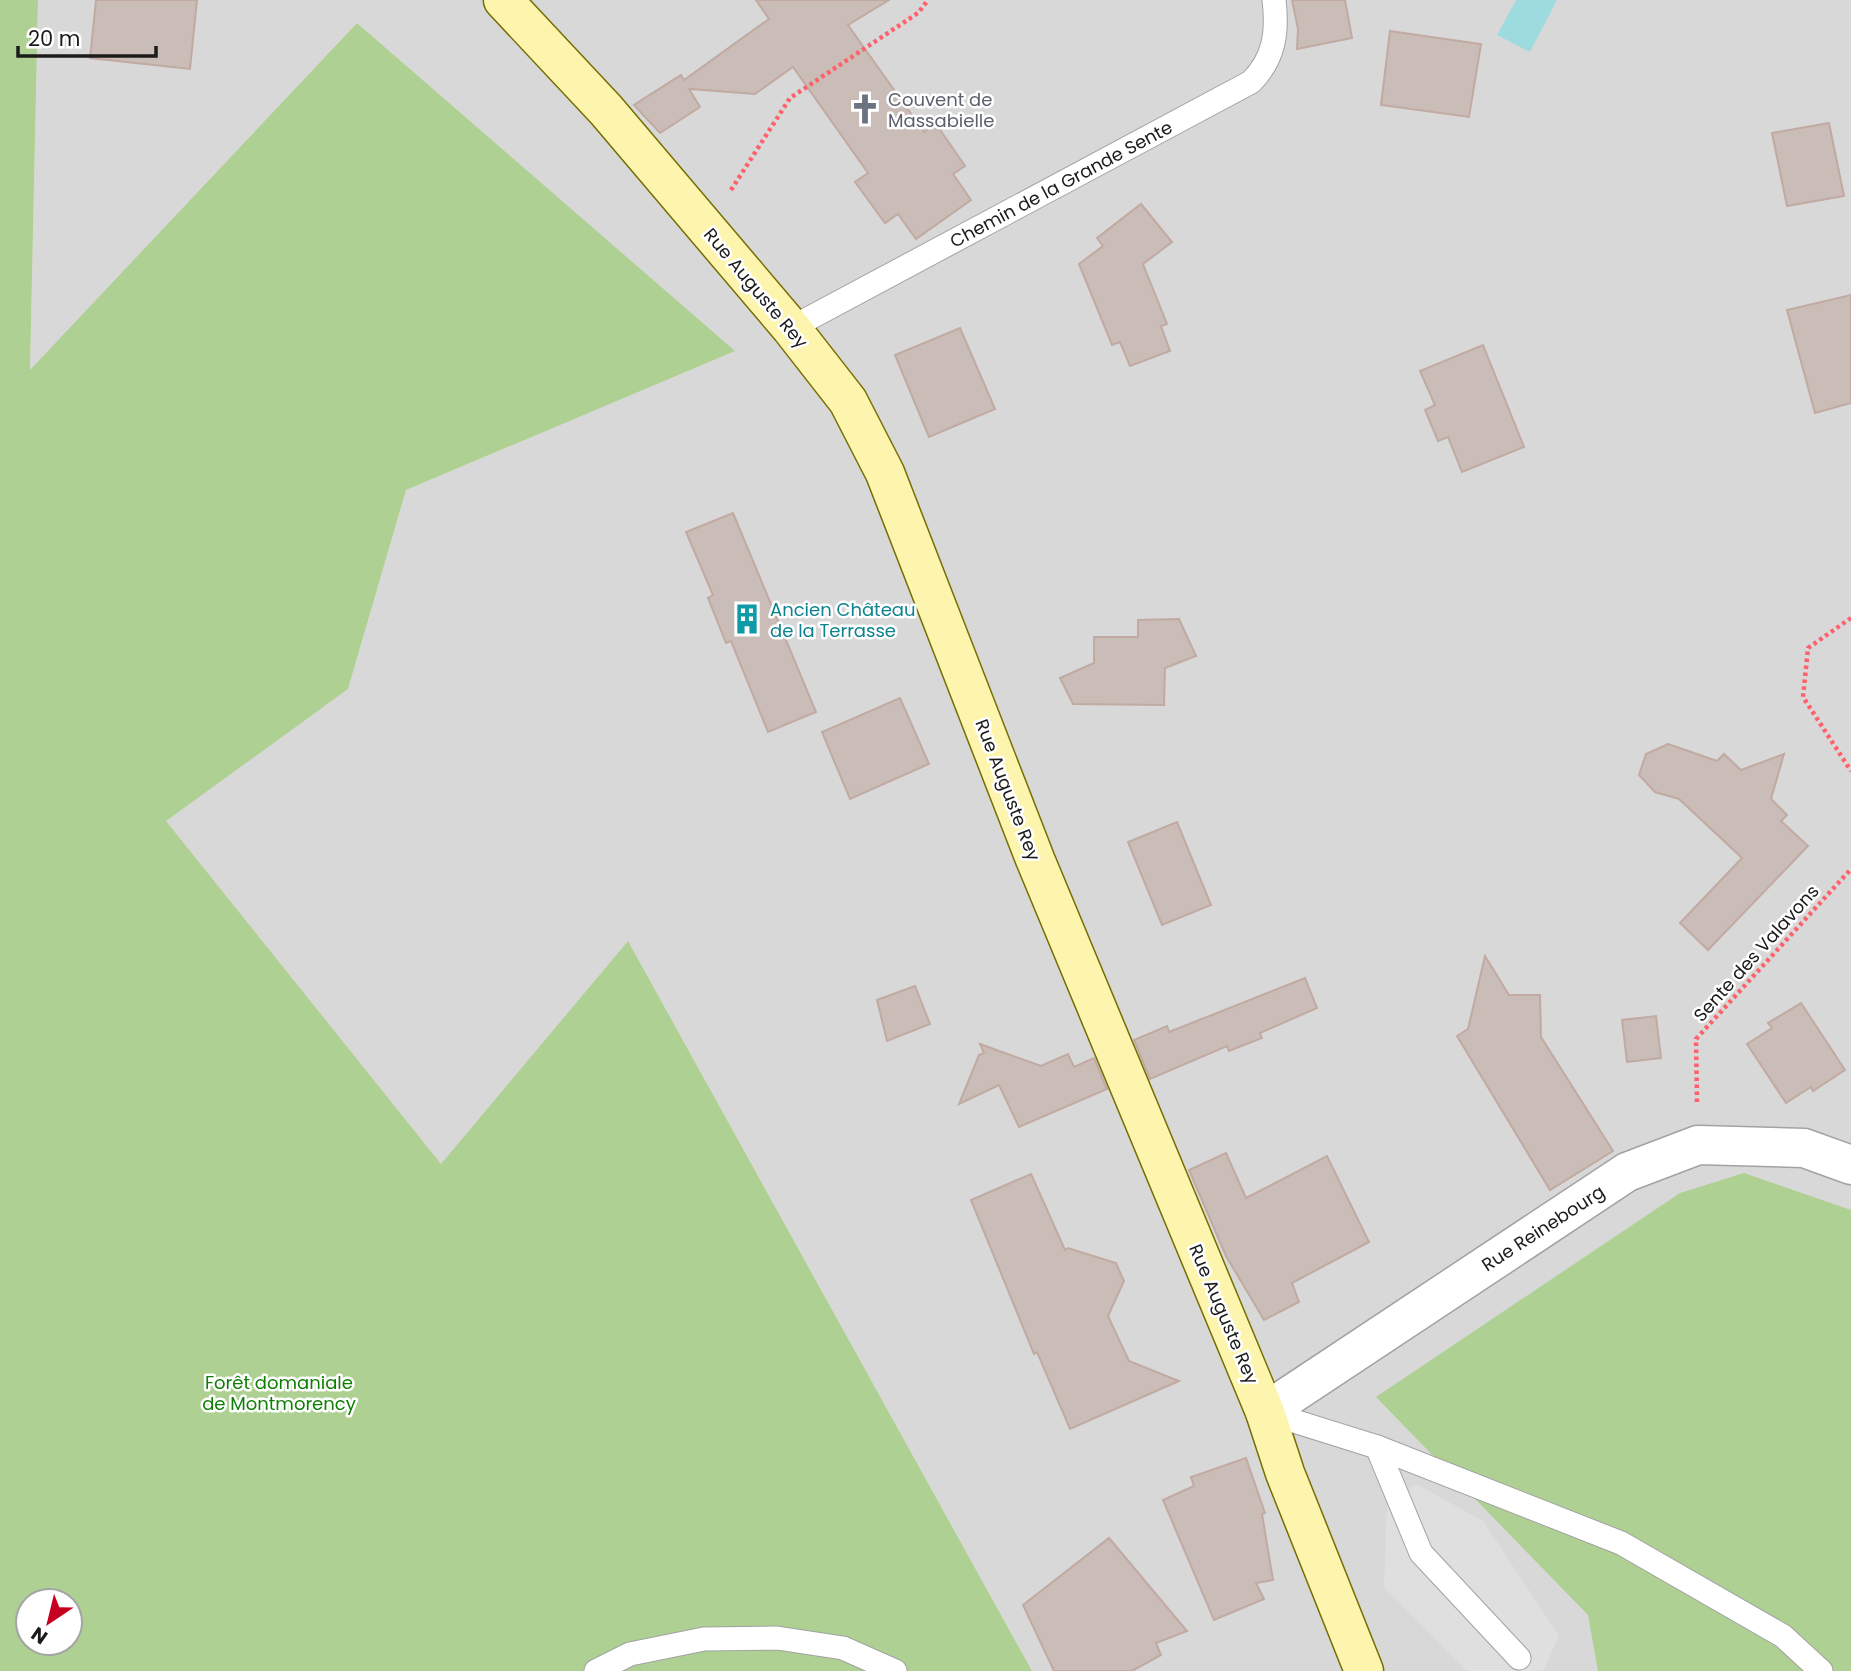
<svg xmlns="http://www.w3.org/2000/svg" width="1851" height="1671" viewBox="0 0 1851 1671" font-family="Poppins,sans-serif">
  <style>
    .residential { fill: #d9d8d8 }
    .forest { fill: #aed092; fill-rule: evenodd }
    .parking { fill: #dfdfdf }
    .water { fill: #9ddbdf }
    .building { fill: #cabcb6; stroke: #c0aaa2; stroke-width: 2 }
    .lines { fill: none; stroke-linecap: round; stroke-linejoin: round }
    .lane-casing { stroke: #a2a2a2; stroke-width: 25 }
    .street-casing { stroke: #a2a2a2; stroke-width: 41 }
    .secondary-casing { stroke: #756e00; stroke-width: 41 }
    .path { stroke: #ff606a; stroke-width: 4.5; stroke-dasharray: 3.5 3.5; stroke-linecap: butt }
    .lane { stroke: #fff; stroke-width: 23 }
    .street { stroke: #fff; stroke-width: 38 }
    .secondary { stroke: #fdf4ae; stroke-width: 38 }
    .labels { text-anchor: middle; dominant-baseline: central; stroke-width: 5; stroke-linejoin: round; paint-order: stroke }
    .worship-label { font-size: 18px; fill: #5b616d; stroke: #fff; text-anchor: start }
    .street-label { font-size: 18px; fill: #1b1b1b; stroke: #fff }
    .culture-label { font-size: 18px; fill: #0d838f; stroke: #fff; text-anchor: start }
    .park-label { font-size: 18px; fill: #0f7e04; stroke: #fff }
  </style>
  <rect width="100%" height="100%" fill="#eee7e0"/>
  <polygon class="residential" points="38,0 1851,0 1851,1671 1032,1671 628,941 441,1165 165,820 348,689 406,490 734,351 357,23 30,371"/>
  <g class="forest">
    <path d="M0 0H38L30 370 357 23 735 351 406 490 348 689 166 821 441 1164 628 941 1032 1671H0ZM28 1601H70V1643H28Z"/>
    <polygon points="1744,1173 1851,1210 1851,1671 1598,1671 1588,1615 1376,1397 1680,1193"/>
  </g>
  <polygon class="parking" points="1416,1484 1483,1521 1559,1636 1543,1671 1467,1671 1384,1587 1387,1506"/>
  <polygon class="water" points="1516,0 1557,0 1530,52 1497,35"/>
  <g class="building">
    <polygon points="96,0 197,0 190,69 90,58"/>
    <polygon points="756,0 889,0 848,25 924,132 936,124 965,166 953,174 971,200 916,239 898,214 885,223 855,182 868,173 793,67 755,94 689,89 700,107 660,133 634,105 681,75 684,80 769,19"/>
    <polygon points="1292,0 1345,0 1352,38 1297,49 1298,29"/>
    <polygon points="1390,31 1481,44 1469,117 1381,105"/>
    <polygon points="1829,123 1844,196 1787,206 1772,133"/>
    <polygon points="1141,204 1172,242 1143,264 1167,324 1161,326 1170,351 1130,366 1120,342 1112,345 1079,264 1103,246 1097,238"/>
    <polygon points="1851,295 1851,403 1815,413 1787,310"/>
    <polygon points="960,328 995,409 929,437 895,355"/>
    <polygon points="1483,345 1524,447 1462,472 1448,437 1438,441 1425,410 1435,405 1420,371"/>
    <polygon points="733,513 816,712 768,732 731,641 726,643 708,598 713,595 686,532"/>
    <polygon points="1179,619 1196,656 1165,668 1164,705 1073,704 1060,678 1094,663 1094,637 1138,637 1138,620"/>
    <polygon points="900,698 929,764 850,799 822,732"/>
    <polygon points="1668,744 1717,761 1724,754 1741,770 1784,754 1771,799 1787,815 1781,821 1808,846 1708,950 1680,923 1742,858 1679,799 1655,792 1639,775 1646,754"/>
    <polygon points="1177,822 1211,905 1162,925 1128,842"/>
    <polygon points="1485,956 1509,995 1540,995 1541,1037 1613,1151 1550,1190 1457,1036 1468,1029"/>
    <polygon points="1305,978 1317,1008 1260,1033 1262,1038 1229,1051 1227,1046 1150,1079 1134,1040 1167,1026 1169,1032"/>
    <polygon points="915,986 930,1024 887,1041 877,1000"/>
    <polygon points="1801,1003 1845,1070 1813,1091 1811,1087 1786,1103 1747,1044 1772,1028 1768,1023"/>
    <polygon points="1656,1016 1661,1058 1627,1062 1622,1020"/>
    <polygon points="980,1044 1041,1066 1068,1054 1074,1067 1094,1058 1107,1089 1019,1127 999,1085 959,1104 979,1055 984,1053"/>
    <polygon points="1226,1153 1246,1198 1327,1156 1369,1242 1292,1283 1299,1302 1264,1320 1226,1256 1189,1170"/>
    <polygon points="1031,1174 1065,1250 1068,1248 1116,1263 1124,1281 1108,1316 1129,1361 1179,1381 1070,1429 1037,1352 1034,1354 971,1200"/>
    <polygon points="1246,1458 1265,1513 1262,1514 1273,1580 1256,1583 1264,1599 1214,1620 1163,1500 1194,1486 1191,1477"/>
    <polygon points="1109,1538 1187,1631 1156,1643 1161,1655 1132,1671 1054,1671 1023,1605"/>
  </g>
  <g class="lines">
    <g class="lane-casing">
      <g id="lane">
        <path d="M791 328 1251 82C1274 59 1278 33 1274 0"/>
        <polyline points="1265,1412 1377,1447 1621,1543 1783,1636 1821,1671"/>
        <polyline points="1377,1447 1421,1553 1519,1658"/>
        <polyline points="596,1671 630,1654 704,1639 777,1638 843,1648 895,1671"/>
      </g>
    </g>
    <g class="street-casing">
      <polyline id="street" points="1265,1412 1627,1172 1698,1145 1804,1148 1851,1165"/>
    </g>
    <g class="secondary-casing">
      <polyline id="secondary" points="503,0 606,110 791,328 848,401 885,473 1035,859 1265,1412 1285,1473 1364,1671"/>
    </g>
    <g class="path">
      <polyline points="731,190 790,98 918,13 928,0"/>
      <polyline points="1851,618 1808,648 1803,697 1851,771"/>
      <polyline points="1697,1102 1696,1039 1851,869"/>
    </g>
    <use href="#lane" class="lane"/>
    <use href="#street" class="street"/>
    <use href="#secondary" class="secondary"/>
  </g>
  <defs>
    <g id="church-bare" transform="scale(2.415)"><path d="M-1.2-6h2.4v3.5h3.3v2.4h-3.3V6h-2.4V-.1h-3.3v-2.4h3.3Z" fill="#6b7280" stroke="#fff" stroke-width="2.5" paint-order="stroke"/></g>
    <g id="building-bare" transform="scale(2.415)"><path d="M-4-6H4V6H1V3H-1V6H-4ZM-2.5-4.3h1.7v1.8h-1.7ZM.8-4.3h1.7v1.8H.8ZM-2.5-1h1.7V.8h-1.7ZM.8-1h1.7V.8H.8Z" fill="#0f9aa8" stroke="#fff" stroke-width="2.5" paint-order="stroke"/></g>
  </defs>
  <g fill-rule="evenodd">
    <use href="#church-bare" x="865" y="109"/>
    <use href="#building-bare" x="747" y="619"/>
  </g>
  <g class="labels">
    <g class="worship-label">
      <text x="888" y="99">Couvent de<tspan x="888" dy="21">Massabielle</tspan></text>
    </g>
    <g class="street-label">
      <text transform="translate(1061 184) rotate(-28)">Chemin de la Grande Sente</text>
      <text transform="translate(756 288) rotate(50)">Rue Auguste Rey</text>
      <text transform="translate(1008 790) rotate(69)">Rue Auguste Rey</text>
      <text transform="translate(1756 953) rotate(-48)">Sente des Valavons</text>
      <text transform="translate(1543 1228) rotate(-33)">Rue Reinebourg</text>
      <text transform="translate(1224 1314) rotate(67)">Rue Auguste Rey</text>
    </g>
    <g class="culture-label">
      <text x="770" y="609">Ancien Château<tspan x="770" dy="21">de la Terrasse</tspan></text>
    </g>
    <g class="park-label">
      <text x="279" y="1382">Forêt domaniale<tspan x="279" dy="21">de Montmorency</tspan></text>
    </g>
  </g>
  <g transform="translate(49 1622) rotate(215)"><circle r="33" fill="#ffffff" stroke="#a4a4a4" stroke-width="2"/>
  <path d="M0-5L12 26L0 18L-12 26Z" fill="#c70021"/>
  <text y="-10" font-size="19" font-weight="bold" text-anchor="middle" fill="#1b1b1b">N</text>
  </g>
  <path d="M18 46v10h138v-10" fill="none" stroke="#1b1b1b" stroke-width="3.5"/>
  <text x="28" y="46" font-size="21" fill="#1b1b1b" stroke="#ffffff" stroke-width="5" paint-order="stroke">20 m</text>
</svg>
